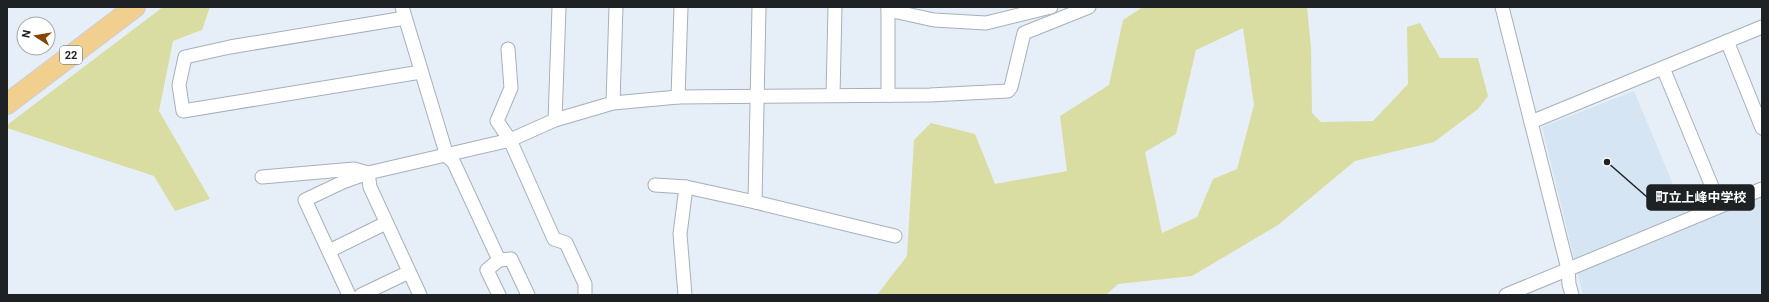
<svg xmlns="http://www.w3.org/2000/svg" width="1769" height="302" viewBox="0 0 1769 302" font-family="Roboto,'Noto Sans JP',sans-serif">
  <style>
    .built { fill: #d6e5f3 }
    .green { fill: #d9dda1; fill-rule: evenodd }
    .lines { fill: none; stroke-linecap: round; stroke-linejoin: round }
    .minor-casing { stroke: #a7b0b8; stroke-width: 15 }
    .primary-casing { stroke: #cececf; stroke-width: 22 }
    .minor { stroke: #fff; stroke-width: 13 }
    .primary { stroke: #f1d08f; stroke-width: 20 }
    .labels { text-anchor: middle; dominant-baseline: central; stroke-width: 4; stroke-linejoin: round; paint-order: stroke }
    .shield { fill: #fff; stroke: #626466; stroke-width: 1 }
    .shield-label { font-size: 11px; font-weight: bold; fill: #1f2225 }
    .leader { fill: none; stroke: #1f2225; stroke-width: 1.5 }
    .callout-dot { fill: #1f2225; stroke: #fff; stroke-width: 1.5 }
    .callout { fill: #1f2225; stroke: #1f2225; stroke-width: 1.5 }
    .callout-label { font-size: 13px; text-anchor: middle; font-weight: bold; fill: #fff }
  </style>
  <rect width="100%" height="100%" fill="#e6eff8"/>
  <polygon class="built" points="1634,91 1690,225 1762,197 1762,295 1583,295 1542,127"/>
  <g class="green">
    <polygon points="163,7 210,7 202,30 173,41 159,111 210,199 175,211 154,176 7,128 7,125"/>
    <path d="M1143 7H1307L1311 48 1312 113 1321 122 1373 121 1408 84 1407 27 1420 23 1440 58H1478L1488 96 1478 109 1434 142 1355 161 1278 225 1192 276 1118 284 1106 295H877L907 256 914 140 931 123 975 134 995 184 1067 171 1060 116 1109 85 1123 20ZM1243 28 1254 105 1237 169 1213 179 1197 217 1162 233 1145 152 1176 134 1196 50Z"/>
  </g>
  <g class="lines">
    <g class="minor-casing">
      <g id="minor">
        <polyline points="402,7 447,156 454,163 499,260 511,259 528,295"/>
        <polyline points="888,7 888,10 934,20 986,23 1051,7"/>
        <polyline points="1502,7 1568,269 1569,284 1572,295"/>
        <polyline points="405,18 230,47 185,57 179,85 183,111 421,72"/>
        <polyline points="1727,41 1762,128"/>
        <polyline points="508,49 511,88 497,121 510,140 554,239 566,243 585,284 585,295"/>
        <polyline points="1663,68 1713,189"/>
        <polyline points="833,95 835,7"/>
        <polyline points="888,95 888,10"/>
        <polyline points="678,97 681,7"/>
        <polyline points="613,103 616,7"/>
        <polyline points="555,120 559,7"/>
        <polyline points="1531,122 1762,27"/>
        <polyline points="368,173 370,187 420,295"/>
        <polyline points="262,177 354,169 368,173"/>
        <polyline points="655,185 686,187 755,202 895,236"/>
        <polyline points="755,202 759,7"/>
        <polyline points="329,251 386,223"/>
        <polyline points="499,260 487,270 499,295"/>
        <polyline points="349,295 305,200 343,182 368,173 510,140 555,120 613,103 678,97 930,95 1008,91 1011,87 1024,33 1089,7"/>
        <polyline points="361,295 409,272"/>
        <polyline points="685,295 680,234 686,187"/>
        <polyline points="1506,295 1762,189"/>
      </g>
    </g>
    <g class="primary-casing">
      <polyline id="primary" points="7,104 135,7"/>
    </g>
    <use href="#minor" class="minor"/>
    <use href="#primary" class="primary"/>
  </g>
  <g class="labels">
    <rect class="shield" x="60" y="46" width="22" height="18" rx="3"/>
    <g class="shield-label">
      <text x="71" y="55">22</text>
    </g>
  </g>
  <path class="leader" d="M1607 162L1647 197"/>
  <circle class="callout-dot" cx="1607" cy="162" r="4"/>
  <rect class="callout" x="1647" y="185" width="107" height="25" rx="4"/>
  <g class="callout-label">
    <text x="1701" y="202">町立上峰中学校</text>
  </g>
  <rect width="1769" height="302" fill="none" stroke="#1f2225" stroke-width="16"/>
  <g transform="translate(36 36) rotate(282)"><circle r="19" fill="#ffffff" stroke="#a5a7a8"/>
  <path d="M0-3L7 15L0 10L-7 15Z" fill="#834504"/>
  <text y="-6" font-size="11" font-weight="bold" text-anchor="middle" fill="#1f2225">N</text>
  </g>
</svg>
